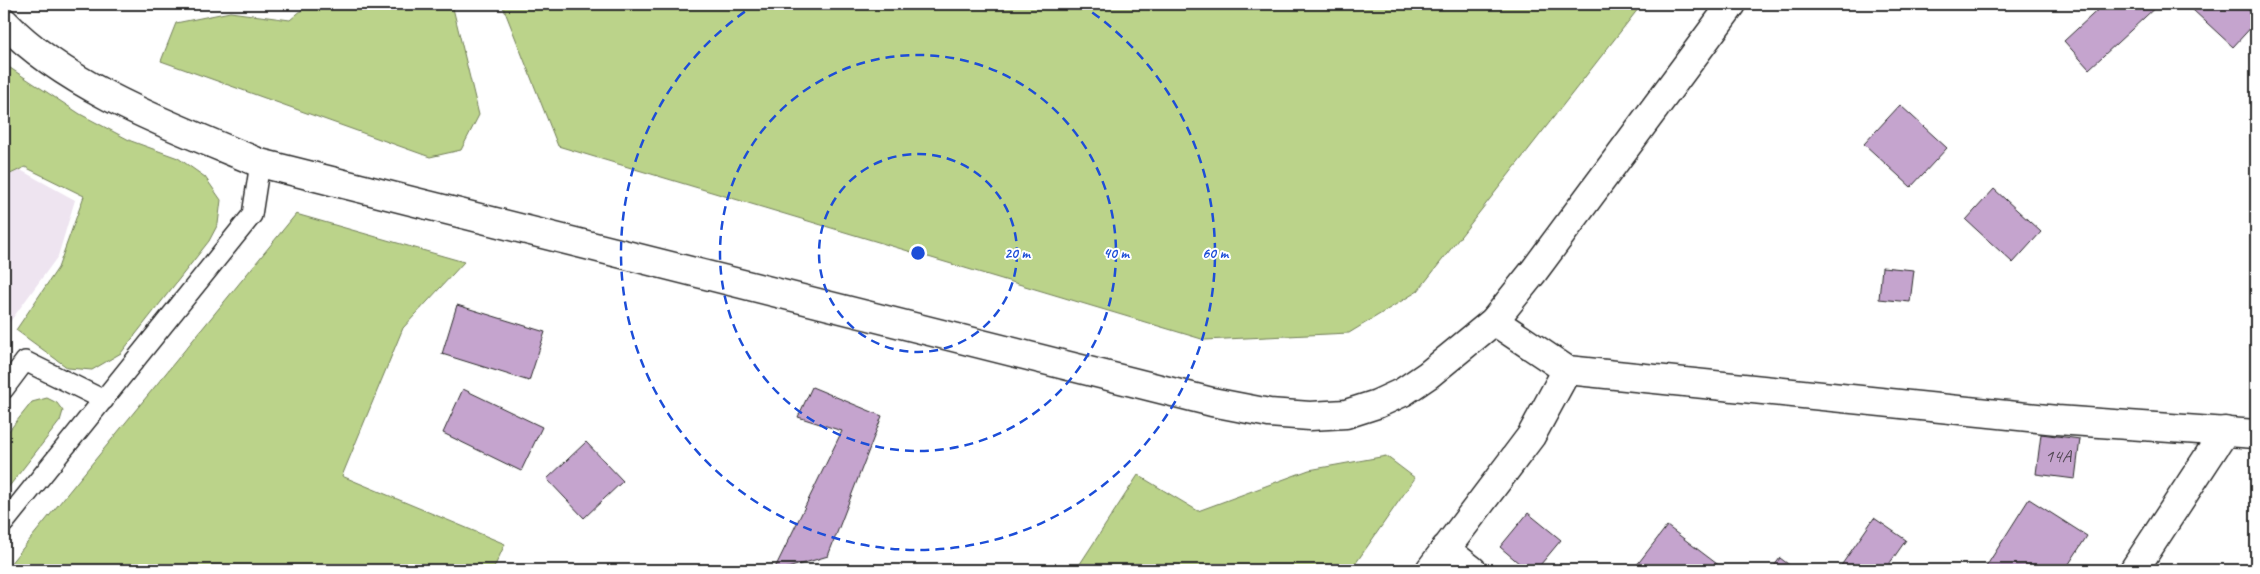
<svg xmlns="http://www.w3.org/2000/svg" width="2260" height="574" viewBox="0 0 2260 574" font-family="Caveat,sans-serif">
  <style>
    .built { fill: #eee4f0 }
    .green { fill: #bbd38a; stroke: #737f5a }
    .building { fill: #c5a4ce; stroke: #2b2b2b }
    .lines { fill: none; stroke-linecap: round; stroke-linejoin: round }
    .service-casing { stroke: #2b2b2b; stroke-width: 22 }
    .minor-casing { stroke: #2b2b2b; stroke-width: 31 }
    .secondary-casing { stroke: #2b2b2b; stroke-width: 31 }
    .path { stroke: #2b2b2b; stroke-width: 3; stroke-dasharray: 1 4; stroke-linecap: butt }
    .service { stroke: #fff; stroke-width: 19 }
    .minor { stroke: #fff; stroke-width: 28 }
    .secondary { stroke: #fff; stroke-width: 28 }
    .ring { fill: none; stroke: #1d4ed8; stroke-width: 2.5; stroke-dasharray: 9 6 }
    .labels { text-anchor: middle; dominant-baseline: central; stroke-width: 4; stroke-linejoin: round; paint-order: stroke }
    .number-label { font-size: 19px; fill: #524954 }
    .centre { fill: #1d4ed8; stroke: #fff; stroke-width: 2.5 }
    .ring-label { font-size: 15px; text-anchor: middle; font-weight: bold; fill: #1d4ed8; stroke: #fff; stroke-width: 4; stroke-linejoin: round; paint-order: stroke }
  </style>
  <rect width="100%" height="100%" fill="#fff"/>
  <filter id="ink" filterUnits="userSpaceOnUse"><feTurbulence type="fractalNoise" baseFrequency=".02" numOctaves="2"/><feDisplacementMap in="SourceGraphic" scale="10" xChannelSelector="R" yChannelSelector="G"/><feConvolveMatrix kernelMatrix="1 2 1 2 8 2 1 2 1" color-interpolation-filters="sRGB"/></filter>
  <g filter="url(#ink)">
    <polygon class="built" points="4,161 75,200 58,256 4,330"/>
    <g class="green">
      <polygon points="309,4 452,4 479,115 461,150 430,157 161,61 176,23 230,12 290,20"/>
      <polygon points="502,4 1642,4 1418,291 1349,333 1205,340 558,146"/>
      <polygon points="4,64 80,114 131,141 178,158 205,177 221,200 218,224 209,241 121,353 92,370 68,368 16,330 58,268 84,196 25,167 4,177"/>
      <polygon points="296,214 464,262 403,328 342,476 505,544 493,570 5,570"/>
      <polygon points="47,398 57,403 63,411 60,421 4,493 4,437 32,402"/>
      <polygon points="1386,456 1415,478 1351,570 1076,570 1138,475 1198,511 1309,470"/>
    </g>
    <g class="building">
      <polygon points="2104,4 2159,4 2089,69 2064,41"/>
      <polygon points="2198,4 2242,4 2256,17 2256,22 2233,47 2193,10"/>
      <polygon points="1900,105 1947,148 1911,187 1864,144"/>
      <polygon points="1994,189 2041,232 2013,263 1966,220"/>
      <polygon points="1882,267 1914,270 1910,302 1879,299"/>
      <polygon points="457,305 545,332 529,381 442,354"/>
      <polygon points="812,387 882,416 828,556 781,570 774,570 842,431 798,417"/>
      <polygon points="463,389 542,427 521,471 443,433"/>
      <polygon points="2041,434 2080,439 2075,479 2036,474"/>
      <polygon points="586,442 623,481 584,518 547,479"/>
      <polygon points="2029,499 2087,536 2065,570 1984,570"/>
      <polygon points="1528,513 1561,540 1536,570 1527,570 1500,547"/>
      <polygon points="1874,518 1906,540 1885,570 1838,570"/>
      <polygon points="1667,526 1725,570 1633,570"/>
      <polygon points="1780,558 1796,570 1771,570"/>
    </g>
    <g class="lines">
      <g class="service-casing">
        <g id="service">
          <polyline points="4,389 25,361 104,400"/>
          <polyline points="4,523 252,215 260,163"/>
        </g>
      </g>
      <g class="minor-casing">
        <g id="minor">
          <polyline points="1494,321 1567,370 2057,420 2256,434"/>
          <polyline points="1445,549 1472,570"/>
          <polyline points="1430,570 1531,436 1567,370"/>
          <polyline points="2134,570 2225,431"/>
        </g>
      </g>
      <g class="secondary-casing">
        <path id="secondary" d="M4 22C68 89 176 128 260 163L1212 402 1269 413 1310 416 1346 414 1377 404 1403 392 1428 375 1494 321 1534 271 1732 4"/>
      </g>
      <polyline class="path" points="1684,4 1690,10"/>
      <use href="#service" class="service"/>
      <use href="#minor" class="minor"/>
      <use href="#secondary" class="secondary"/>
    </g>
  </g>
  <g class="ring">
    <circle cx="918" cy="253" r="99"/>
    <circle cx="918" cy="253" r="198"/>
    <path d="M1080 4A297 297 0 1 1 756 4"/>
  </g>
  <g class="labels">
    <g class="number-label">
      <text x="2058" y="456">14А</text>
    </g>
  </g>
  <circle cx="918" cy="253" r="8" class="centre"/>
  <g class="ring-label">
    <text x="1017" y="258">20 m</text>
    <text x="1116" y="258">40 m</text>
    <text x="1215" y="258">60 m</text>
  </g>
  <rect width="2260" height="574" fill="none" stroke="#fff" stroke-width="20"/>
  <rect x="10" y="10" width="2240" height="554" fill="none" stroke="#2b2b2b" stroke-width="2" filter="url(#ink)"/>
</svg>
